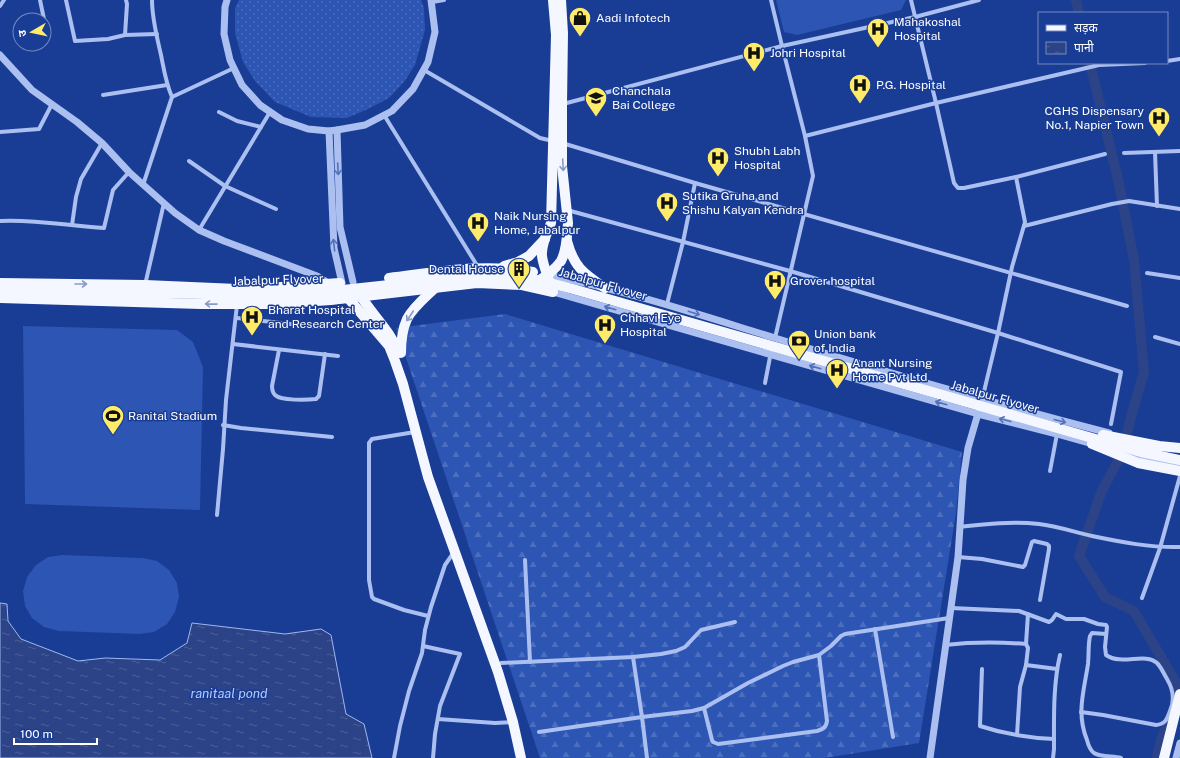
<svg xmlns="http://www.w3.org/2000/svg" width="1180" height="758" viewBox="0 0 1180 758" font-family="'Public Sans','Noto Sans Devanagari',sans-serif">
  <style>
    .grass { fill: url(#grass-dots) }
    .forest { fill: url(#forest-firs) }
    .garden { fill: #2d55b3 }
    .water { fill: url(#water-ripples); stroke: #9eb8f2 }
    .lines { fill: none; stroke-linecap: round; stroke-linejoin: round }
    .river { stroke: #2c4487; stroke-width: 10 }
    .minor { stroke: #abc0f0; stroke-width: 4 }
    .tertiary { stroke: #abc0f0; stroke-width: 7 }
    .primary { stroke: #f4f7ff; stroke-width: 10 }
    .oneway { stroke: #869aca }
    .oneway2 { stroke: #5371b9 }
    .labels { text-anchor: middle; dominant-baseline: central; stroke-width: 3; stroke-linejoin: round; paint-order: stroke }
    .poi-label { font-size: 12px; fill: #fff; stroke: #193c95; text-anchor: start }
    .street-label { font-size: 12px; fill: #fff; stroke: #193c95 }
    .water-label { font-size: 13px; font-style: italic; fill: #b7caf7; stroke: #193c95 }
  </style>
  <defs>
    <pattern id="grass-dots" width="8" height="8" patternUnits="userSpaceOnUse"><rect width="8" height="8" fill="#2d55b3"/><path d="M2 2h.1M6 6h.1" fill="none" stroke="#4c6ebe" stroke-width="1.8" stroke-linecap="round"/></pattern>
    <pattern id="forest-firs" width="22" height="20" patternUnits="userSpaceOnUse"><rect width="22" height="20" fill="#2d55b3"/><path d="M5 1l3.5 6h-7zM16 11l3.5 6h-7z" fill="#4c6ebe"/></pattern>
    <pattern id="water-ripples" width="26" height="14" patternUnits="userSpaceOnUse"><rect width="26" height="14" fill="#2c4487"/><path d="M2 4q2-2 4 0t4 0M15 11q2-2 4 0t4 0" fill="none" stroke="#4c6099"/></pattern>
  </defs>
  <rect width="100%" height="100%" fill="#193c95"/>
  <polygon class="grass" points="239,0 421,0 424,8 425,30 415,65 404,82 389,98 368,109 347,118 311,117 275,102 255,81 243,62 235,33 235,8"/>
  <polygon class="forest" points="505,314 962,452 956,513 919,743 825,758 540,758 396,328"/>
  <g class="garden">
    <polygon points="776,0 906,0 901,10 797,35 784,32"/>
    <polygon points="23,326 177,330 193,342 203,367 200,510 25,504"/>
    <polygon points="63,555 143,558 157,561 169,570 177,583 179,597 175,612 167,624 154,632 139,634 59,631 44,627 32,618 25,606 23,591 27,577 36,565 48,557"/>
  </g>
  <polygon class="water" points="0,603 7,604 8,621 21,639 78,661 105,658 160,660 187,643 192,623 285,634 321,629 331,635 346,714 364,724 372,758 0,758"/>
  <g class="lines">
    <g class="river">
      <polyline points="1076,0 1079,13"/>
      <polyline points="1090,63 1119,184 1134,260 1144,372 1131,417 1123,451 1101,493 1079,556 1105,597 1134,611 1175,681 1175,705 1161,740 1157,758"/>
    </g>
    <g class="minor">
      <polyline points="40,0 45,24"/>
      <polyline points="66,0 75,41 108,39 125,35 157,34"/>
      <path d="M152 0C152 19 157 37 161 55 164 70 166 84 172 97"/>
      <polyline points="771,0 782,46 805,136 813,176 775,338"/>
      <polyline points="911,0 936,103 954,183 958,188 964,188 1016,177 1105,154"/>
      <polyline points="432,2 444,0"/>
      <polyline points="0,6 4,0"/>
      <polyline points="125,35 127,4 126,0"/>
      <polyline points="1167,61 1180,59"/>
      <polyline points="424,70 540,138 553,141"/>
      <polyline points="103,95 167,85"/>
      <polyline points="563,104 782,46 915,17 979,0"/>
      <polyline points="219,112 237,121 261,127"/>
      <polyline points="384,115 478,267"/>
      <polyline points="0,132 39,129 52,104"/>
      <polyline points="805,136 936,103 1082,69 1099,65 1145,63"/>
      <polyline points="562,143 695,183 1127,306"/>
      <polyline points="1155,152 1157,206"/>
      <polyline points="1124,153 1180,151"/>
      <polyline points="189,161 225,186 276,209"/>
      <polyline points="143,185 172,97 234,68"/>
      <polyline points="567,210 790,271 998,333 1121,372 1111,424"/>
      <path d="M0 221C35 219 69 226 104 228L113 190 129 172"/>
      <polyline points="72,225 76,197 81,179 102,143"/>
      <polyline points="1024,226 1112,204 1129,201 1180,209"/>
      <polyline points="199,230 270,112"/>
      <polyline points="1147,273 1180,278"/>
      <polyline points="145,285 164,203"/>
      <polyline points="667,304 683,242 695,183"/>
      <polyline points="237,318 318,327"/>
      <polyline points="1155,337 1180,344"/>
      <polyline points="233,344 338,356"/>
      <path d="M279 350 272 386C272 389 272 392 275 395 281 401 307 400 316 399L319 396 325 354"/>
      <polyline points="765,383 771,352"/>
      <polyline points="982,400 998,333 1012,267 1025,222 1016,177"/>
      <polyline points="223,425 241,428 332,437"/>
      <polyline points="415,432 372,439 369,443 369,580 372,597 374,599 404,610 428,616"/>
      <polyline points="1050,471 1057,434"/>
      <polyline points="217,515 223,449 226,400 237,305"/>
      <path d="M959 527C986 524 1012 521 1039 524 1057 526 1074 532 1092 536 1121 542 1151 548 1180 547"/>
      <polyline points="958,557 982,559 1023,567 1025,565 1032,542 1034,541 1047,544 1049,546 1049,549 1040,600"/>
      <polyline points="525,560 530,662"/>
      <polyline points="1142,598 1160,548 1180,476"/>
      <path d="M951 608 1019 611 1049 622 1052 620 1056 614 1066 619H1084L1098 624 1106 625 1107 627 1105 647 1106 655C1122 666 1145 652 1157 663 1161 667 1164 674 1167 679 1173 689 1175 700 1170 711 1167 720 1165 724 1156 725L1103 715 1081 712"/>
      <polyline points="875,629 893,737"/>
      <path d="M1106 634 1092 633 1090 636C1088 645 1089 654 1088 664 1084 691 1076 713 1087 740 1088 744 1090 750 1094 753 1100 757 1114 756 1121 758"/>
      <polyline points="1026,644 1028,614"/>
      <path d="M945 645C972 642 999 642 1026 644L1028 648 1026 665 1020 687 1017 735"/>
      <polyline points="423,646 460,654 440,706 435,734 433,758"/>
      <polyline points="633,657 642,717 692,711 704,708 748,683 783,666 793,662 819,655 831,646 841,636 845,634 949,618"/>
      <polyline points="501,663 633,657 661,654 676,651 685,647 701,630 735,622"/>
      <polyline points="1026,665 1057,669"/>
      <path d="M982 669 980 725V726C1004 734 1030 738 1054 739"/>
      <path d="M704 708 712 740 713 742 718 744 817 731C823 729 826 728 827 721L819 655"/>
      <polyline points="438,719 495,723 513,722"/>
      <polyline points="539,732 642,717 647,758"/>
      <polyline points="394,758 400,726 409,691 422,653 425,630 431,607 445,565 454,552"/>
      <path d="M1053 758 1054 749C1054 717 1053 685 1060 655"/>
    </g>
    <g class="tertiary">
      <polyline points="227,0 225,7 224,34 230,60 242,85 260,105 282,120 308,129 329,131 337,130 365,125 392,111 413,89 428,62 435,32 431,0"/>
      <polyline points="0,55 32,90 77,122 102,143 129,172 175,213 199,230 224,241 317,276 325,281 329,286"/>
      <polyline points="337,130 340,227 353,282"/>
      <polyline points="329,131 334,248 342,283"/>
      <path d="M547 275C625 290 700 315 775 338 886 372 997 404 1109 433"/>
      <polyline points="553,292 978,414 1057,434 1096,445"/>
      <polyline points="1123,453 1180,466"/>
      <polyline points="930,758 958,557 963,480 968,448 979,410"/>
      <polyline points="1176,758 1180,743"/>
    </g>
    <g class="primary">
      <path d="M567 241C574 267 583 273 605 288"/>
      <polyline points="504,266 518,262 529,256 545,239"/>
      <path d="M389 278C439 272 483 263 533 272"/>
      <path d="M549 281C547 273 543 265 542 256 541 245 547 233 551 223L556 35 553 0"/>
      <path d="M537 282C546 276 555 270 561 261 567 250 567 235 568 223L562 166V104L563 33 561 0"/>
      <polyline points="0,283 145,285 237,289 267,288 340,283"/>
      <polyline points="0,291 265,295 315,293 482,275 520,277 546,282 573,289 1141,452 1180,460"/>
      <path d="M359 293C370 313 391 330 398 353"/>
      <polyline points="347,294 348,298 389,346 395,361 403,384 428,477 498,672 513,722 521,758"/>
      <polyline points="0,298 201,304 271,304 331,300 477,283 522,285 553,292"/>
      <path d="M401 353C401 342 402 330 407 319 413 307 426 297 436 287"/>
      <polyline points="1103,435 1159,446 1180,448"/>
      <polyline points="1092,444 1138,463 1180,471"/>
      <polyline points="1164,758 1180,694"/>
    </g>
  </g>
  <defs><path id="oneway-shaft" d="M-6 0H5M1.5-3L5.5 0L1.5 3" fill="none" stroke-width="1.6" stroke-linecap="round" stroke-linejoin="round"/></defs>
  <g class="oneway">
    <use href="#oneway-shaft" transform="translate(563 165) rotate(87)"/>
    <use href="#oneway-shaft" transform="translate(81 284)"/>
    <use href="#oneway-shaft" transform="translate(211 304) rotate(-179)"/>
    <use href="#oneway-shaft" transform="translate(410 316) rotate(123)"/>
  </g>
  <g class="oneway2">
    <use href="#oneway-shaft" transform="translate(338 169) rotate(87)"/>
    <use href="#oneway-shaft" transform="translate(334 245) rotate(-96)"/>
    <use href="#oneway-shaft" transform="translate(610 308) rotate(-164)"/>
    <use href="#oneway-shaft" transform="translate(694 313) rotate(17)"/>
    <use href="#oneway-shaft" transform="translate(815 367) rotate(-164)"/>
    <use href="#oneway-shaft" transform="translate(941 403) rotate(-164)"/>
    <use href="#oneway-shaft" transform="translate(1005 420) rotate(-166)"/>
    <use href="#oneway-shaft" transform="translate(1060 421) rotate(15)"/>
  </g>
  <defs>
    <g id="shop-pin" transform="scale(1.15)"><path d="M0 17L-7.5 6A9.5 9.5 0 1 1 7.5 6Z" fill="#ffeb6a" stroke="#193c95"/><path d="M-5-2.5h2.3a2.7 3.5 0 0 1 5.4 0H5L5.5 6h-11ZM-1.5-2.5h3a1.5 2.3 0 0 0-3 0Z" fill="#111"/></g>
    <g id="hospital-pin" transform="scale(1.15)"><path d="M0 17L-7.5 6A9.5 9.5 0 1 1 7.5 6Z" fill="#ffeb6a" stroke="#193c95"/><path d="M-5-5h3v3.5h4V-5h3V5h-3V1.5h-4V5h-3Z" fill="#111"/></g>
    <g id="university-pin" transform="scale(1.15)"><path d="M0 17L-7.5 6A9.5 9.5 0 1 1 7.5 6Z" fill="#ffeb6a" stroke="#193c95"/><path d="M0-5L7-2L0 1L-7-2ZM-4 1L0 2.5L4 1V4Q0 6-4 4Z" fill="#111"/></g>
    <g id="building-pin" transform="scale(1.15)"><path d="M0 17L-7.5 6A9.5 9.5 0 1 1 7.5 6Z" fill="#ffeb6a" stroke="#193c95"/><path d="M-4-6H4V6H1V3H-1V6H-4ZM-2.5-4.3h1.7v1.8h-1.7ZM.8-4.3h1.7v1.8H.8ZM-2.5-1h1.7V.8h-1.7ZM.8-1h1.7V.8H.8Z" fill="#111"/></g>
    <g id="bank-pin" transform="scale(1.15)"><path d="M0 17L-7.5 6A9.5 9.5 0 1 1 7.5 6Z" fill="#ffeb6a" stroke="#193c95"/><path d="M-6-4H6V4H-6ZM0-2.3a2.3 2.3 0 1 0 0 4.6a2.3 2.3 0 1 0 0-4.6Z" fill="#111"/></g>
    <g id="stadium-pin" transform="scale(1.15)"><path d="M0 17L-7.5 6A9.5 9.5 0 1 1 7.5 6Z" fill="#ffeb6a" stroke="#193c95"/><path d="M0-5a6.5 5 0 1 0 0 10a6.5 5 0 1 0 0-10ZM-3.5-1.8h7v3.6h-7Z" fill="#111"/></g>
  </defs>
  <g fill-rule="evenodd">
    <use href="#shop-pin" x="580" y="18"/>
    <use href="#hospital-pin" x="878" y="29"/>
    <use href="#hospital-pin" x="754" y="53"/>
    <use href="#hospital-pin" x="860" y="85"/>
    <use href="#university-pin" x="596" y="98"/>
    <use href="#hospital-pin" x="1159" y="118"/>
    <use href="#hospital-pin" x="718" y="158"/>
    <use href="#hospital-pin" x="667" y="203"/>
    <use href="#hospital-pin" x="478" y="223"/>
    <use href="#building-pin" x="519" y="269"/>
    <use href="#hospital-pin" x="775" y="281"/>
    <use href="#hospital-pin" x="252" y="317"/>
    <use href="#hospital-pin" x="605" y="325"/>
    <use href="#bank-pin" x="799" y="341"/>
    <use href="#hospital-pin" x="837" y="370"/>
    <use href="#stadium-pin" x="113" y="416"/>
  </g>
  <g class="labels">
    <g class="poi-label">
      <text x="596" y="18">Aadi Infotech</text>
      <text x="894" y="22">Mahakoshal<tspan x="894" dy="14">Hospital</tspan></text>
      <text x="770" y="53">Johri Hospital</text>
      <text x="876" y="85">P.G. Hospital</text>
      <text x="612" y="91">Chanchala<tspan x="612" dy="14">Bai College</tspan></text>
      <text x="1144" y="111" text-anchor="end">CGHS Dispensary<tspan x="1144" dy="14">No.1, Napier Town</tspan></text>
      <text x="734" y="151">Shubh Labh<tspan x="734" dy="14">Hospital</tspan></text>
      <text x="682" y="196">Sutika Gruha and<tspan x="682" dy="14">Shishu Kalyan Kendra</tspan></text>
      <text x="494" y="216">Naik Nursing<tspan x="494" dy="14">Home, Jabalpur</tspan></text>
      <text x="504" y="269" text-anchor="end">Dental House</text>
      <text x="790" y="281">Grover hospital</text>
      <text x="268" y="310">Bharat Hospital<tspan x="268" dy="14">and Research Center</tspan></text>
      <text x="620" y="318">Chhavi Eye<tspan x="620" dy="14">Hospital</tspan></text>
      <text x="814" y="334">Union bank<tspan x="814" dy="14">of India</tspan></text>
      <text x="852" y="363">Anant Nursing<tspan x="852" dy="14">Home Pvt Ltd</tspan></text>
      <text x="128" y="416">Ranital Stadium</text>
    </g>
    <g class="street-label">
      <text transform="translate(278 280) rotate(-2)">Jabalpur Flyover</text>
      <text transform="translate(603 284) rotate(16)">Jabalpur Flyover</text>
      <text transform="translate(995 397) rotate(16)">Jabalpur Flyover</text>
    </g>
    <g class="water-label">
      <text x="229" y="693">ranitaal pond</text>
    </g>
  </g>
  <rect x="1038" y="12" width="130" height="52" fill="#193c95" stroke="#758abf"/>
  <rect x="1046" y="25" width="20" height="6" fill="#f4f7ff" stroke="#758abf"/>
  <text x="1074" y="32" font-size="12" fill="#ffffff">सड़क</text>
  <rect x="1046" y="42" width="20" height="12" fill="url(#water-ripples)" stroke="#758abf"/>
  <text x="1074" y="52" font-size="12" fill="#ffffff">पानी</text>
  <g transform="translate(32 32) rotate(261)"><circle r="19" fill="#193c95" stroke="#758abf"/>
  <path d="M0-3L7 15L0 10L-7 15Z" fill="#ffeb6a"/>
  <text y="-6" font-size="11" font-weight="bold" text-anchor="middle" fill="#ffffff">उ</text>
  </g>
  <path d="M14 738v6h83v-6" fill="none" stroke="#ffffff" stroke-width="2"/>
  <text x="20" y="738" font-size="12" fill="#ffffff" stroke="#193c95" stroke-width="3" paint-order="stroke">100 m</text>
</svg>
